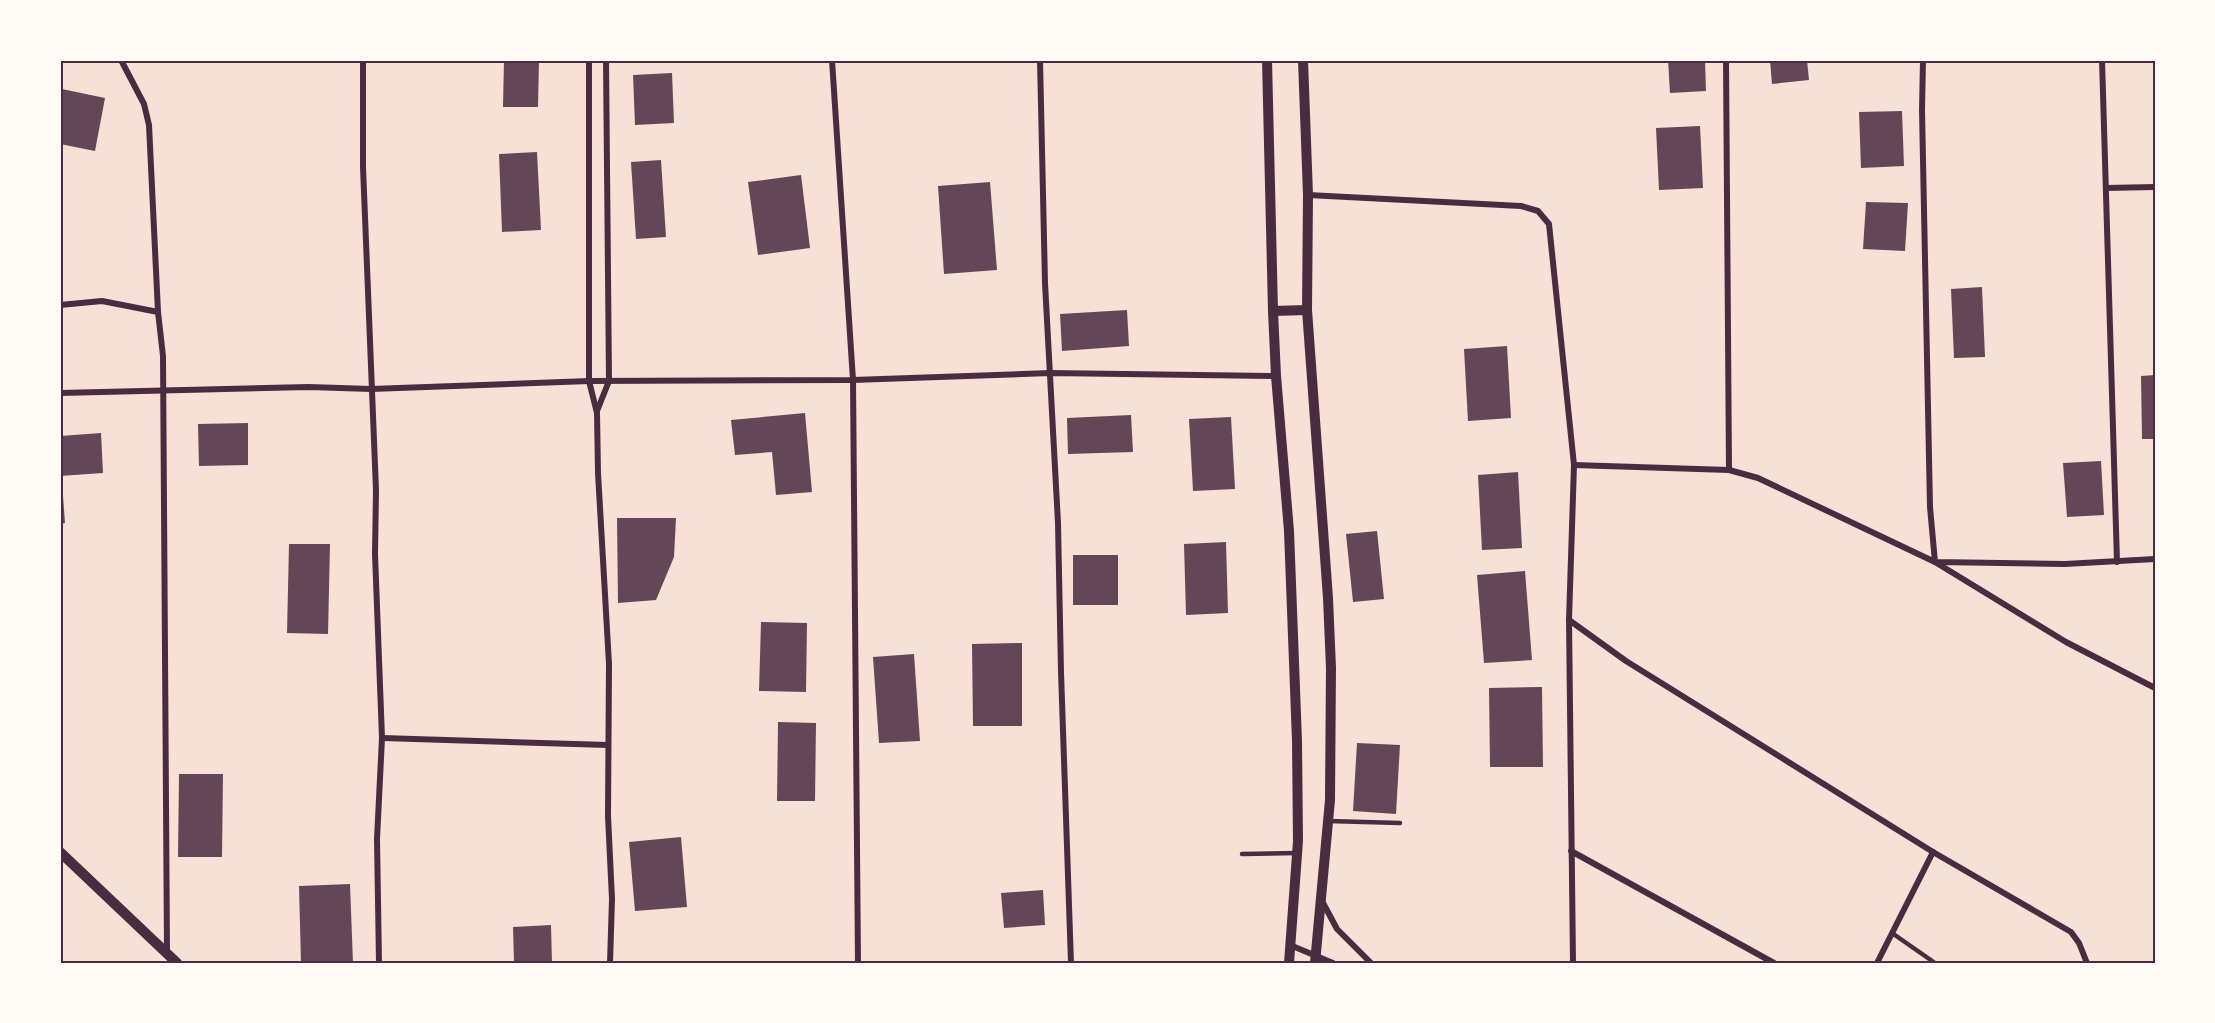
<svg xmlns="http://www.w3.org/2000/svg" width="2215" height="1023" viewBox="0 0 2215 1023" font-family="Roboto,sans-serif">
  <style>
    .building { fill: #644757 }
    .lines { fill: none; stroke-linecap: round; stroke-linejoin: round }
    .service { stroke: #4a2c40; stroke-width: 4.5 }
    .minor { stroke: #4a2c40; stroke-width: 6 }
    .tertiary { stroke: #4a2c40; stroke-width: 10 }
    .neatline { fill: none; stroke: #4a2c40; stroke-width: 2 }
  </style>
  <rect width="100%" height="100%" fill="#f7e1d7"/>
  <g class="building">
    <polygon points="504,60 539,60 538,107 503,107"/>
    <polygon points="1668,60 1705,60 1706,91 1670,93"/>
    <polygon points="1770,60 1807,60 1809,80 1772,84"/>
    <polygon points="672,73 674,123 635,125 633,75"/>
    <polygon points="62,89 105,98 95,151 60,144 60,99"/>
    <polygon points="1902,111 1904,166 1861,168 1859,112"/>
    <polygon points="1700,126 1703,188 1659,190 1656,128"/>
    <polygon points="537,152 541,230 502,232 499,154"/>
    <polygon points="661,160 666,237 636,239 631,162"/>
    <polygon points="801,175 810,248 758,255 748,182"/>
    <polygon points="990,182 997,270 944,274 938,186"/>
    <polygon points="1866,202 1908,203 1905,251 1863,249"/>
    <polygon points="1982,287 1985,357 1954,358 1951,289"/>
    <polygon points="1127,310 1129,346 1062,351 1060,314"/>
    <polygon points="1507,346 1511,418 1468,421 1464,349"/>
    <polygon points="2155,375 2155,439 2142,439 2141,376"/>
    <polygon points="805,413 812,492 776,495 772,452 735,455 731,420"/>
    <polygon points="1131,415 1133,452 1068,454 1067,418"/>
    <polygon points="1231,417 1235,489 1193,491 1189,419"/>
    <polygon points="248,423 248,465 199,466 198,424"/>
    <polygon points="101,433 103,473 60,476 60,436"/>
    <polygon points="2101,461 2104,515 2067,517 2063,463"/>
    <polygon points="1518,472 1522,548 1482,550 1478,475"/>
    <polygon points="60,496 63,496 65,523 60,524"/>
    <polygon points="617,518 676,518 674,557 656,600 618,603"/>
    <polygon points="1377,531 1384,599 1353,602 1346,534"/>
    <polygon points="1226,542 1228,613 1186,615 1184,544"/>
    <polygon points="289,544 330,544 328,634 287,633"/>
    <rect x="1073" y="555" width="45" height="50"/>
    <polygon points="1525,571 1532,660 1484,663 1477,575"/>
    <polygon points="761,622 807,623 806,692 759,691"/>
    <polygon points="1022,643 1022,726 973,726 972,644"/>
    <polygon points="914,654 920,741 879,743 873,657"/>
    <polygon points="1542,687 1543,767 1490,767 1489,688"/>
    <polygon points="778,722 816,723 815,801 777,801"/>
    <polygon points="1357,743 1400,745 1396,814 1353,811"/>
    <polygon points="179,774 223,774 222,857 178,857"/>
    <polygon points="681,837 687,907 635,911 629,842"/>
    <polygon points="350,884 353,963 301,963 299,886"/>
    <polygon points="1043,890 1045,925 1004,928 1001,893"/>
    <polygon points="551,925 552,963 514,963 513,927"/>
  </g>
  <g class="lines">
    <g class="service">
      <polyline points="1328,821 1400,823"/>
      <polyline points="1242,854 1297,853"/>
      <polyline points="1892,933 1935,963"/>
    </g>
    <g class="minor">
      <polyline points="121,60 144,104 149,125 158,312 163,356 167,951"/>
      <polyline points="363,60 363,167 376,490 375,554 382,738 377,839 379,963"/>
      <polyline points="589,60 589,381 597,413 598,473 609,664 608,816 612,899 610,963"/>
      <polyline points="832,60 853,380 858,963"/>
      <polyline points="1040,60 1045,283 1058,523 1061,672 1071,963"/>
      <polyline points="1726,60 1729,470"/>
      <polyline points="1923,60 1922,110 1930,507 1935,562 2065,564 2155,559"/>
      <polyline points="2102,60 2117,562"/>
      <polyline points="2106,188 2155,187"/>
      <polyline points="1308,195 1521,206 1538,211 1549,224 1574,465 1569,620 1573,963"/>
      <polyline points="60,305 102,301 158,312"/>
      <polyline points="60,393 309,387 371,389 589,381 853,380 1050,373 1276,376"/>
      <polyline points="597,411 609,381 606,60"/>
      <polyline points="1574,465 1729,470 1758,478 1935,562 2066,642 2155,688"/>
      <polyline points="1569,620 1626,661 1933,852 2071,932 2079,943 2087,963"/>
      <polyline points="382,738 608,745"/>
      <polyline points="1571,851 1774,963"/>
      <polyline points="1322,901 1337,929 1371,963"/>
      <polyline points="1290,945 1333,963"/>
      <polyline points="1877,963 1933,852"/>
    </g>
    <g class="tertiary">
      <polyline points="1267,60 1273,311 1276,376 1289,531 1297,741 1298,841 1289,963"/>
      <polyline points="1303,60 1308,195 1307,310 1328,598 1331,668 1330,800 1315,963"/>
      <polyline points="1273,311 1307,310"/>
      <polyline points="60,852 177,963"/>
    </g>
  </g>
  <rect width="2215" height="1023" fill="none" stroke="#fffaf5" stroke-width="123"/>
  <rect x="62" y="62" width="2092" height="900" class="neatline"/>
</svg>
